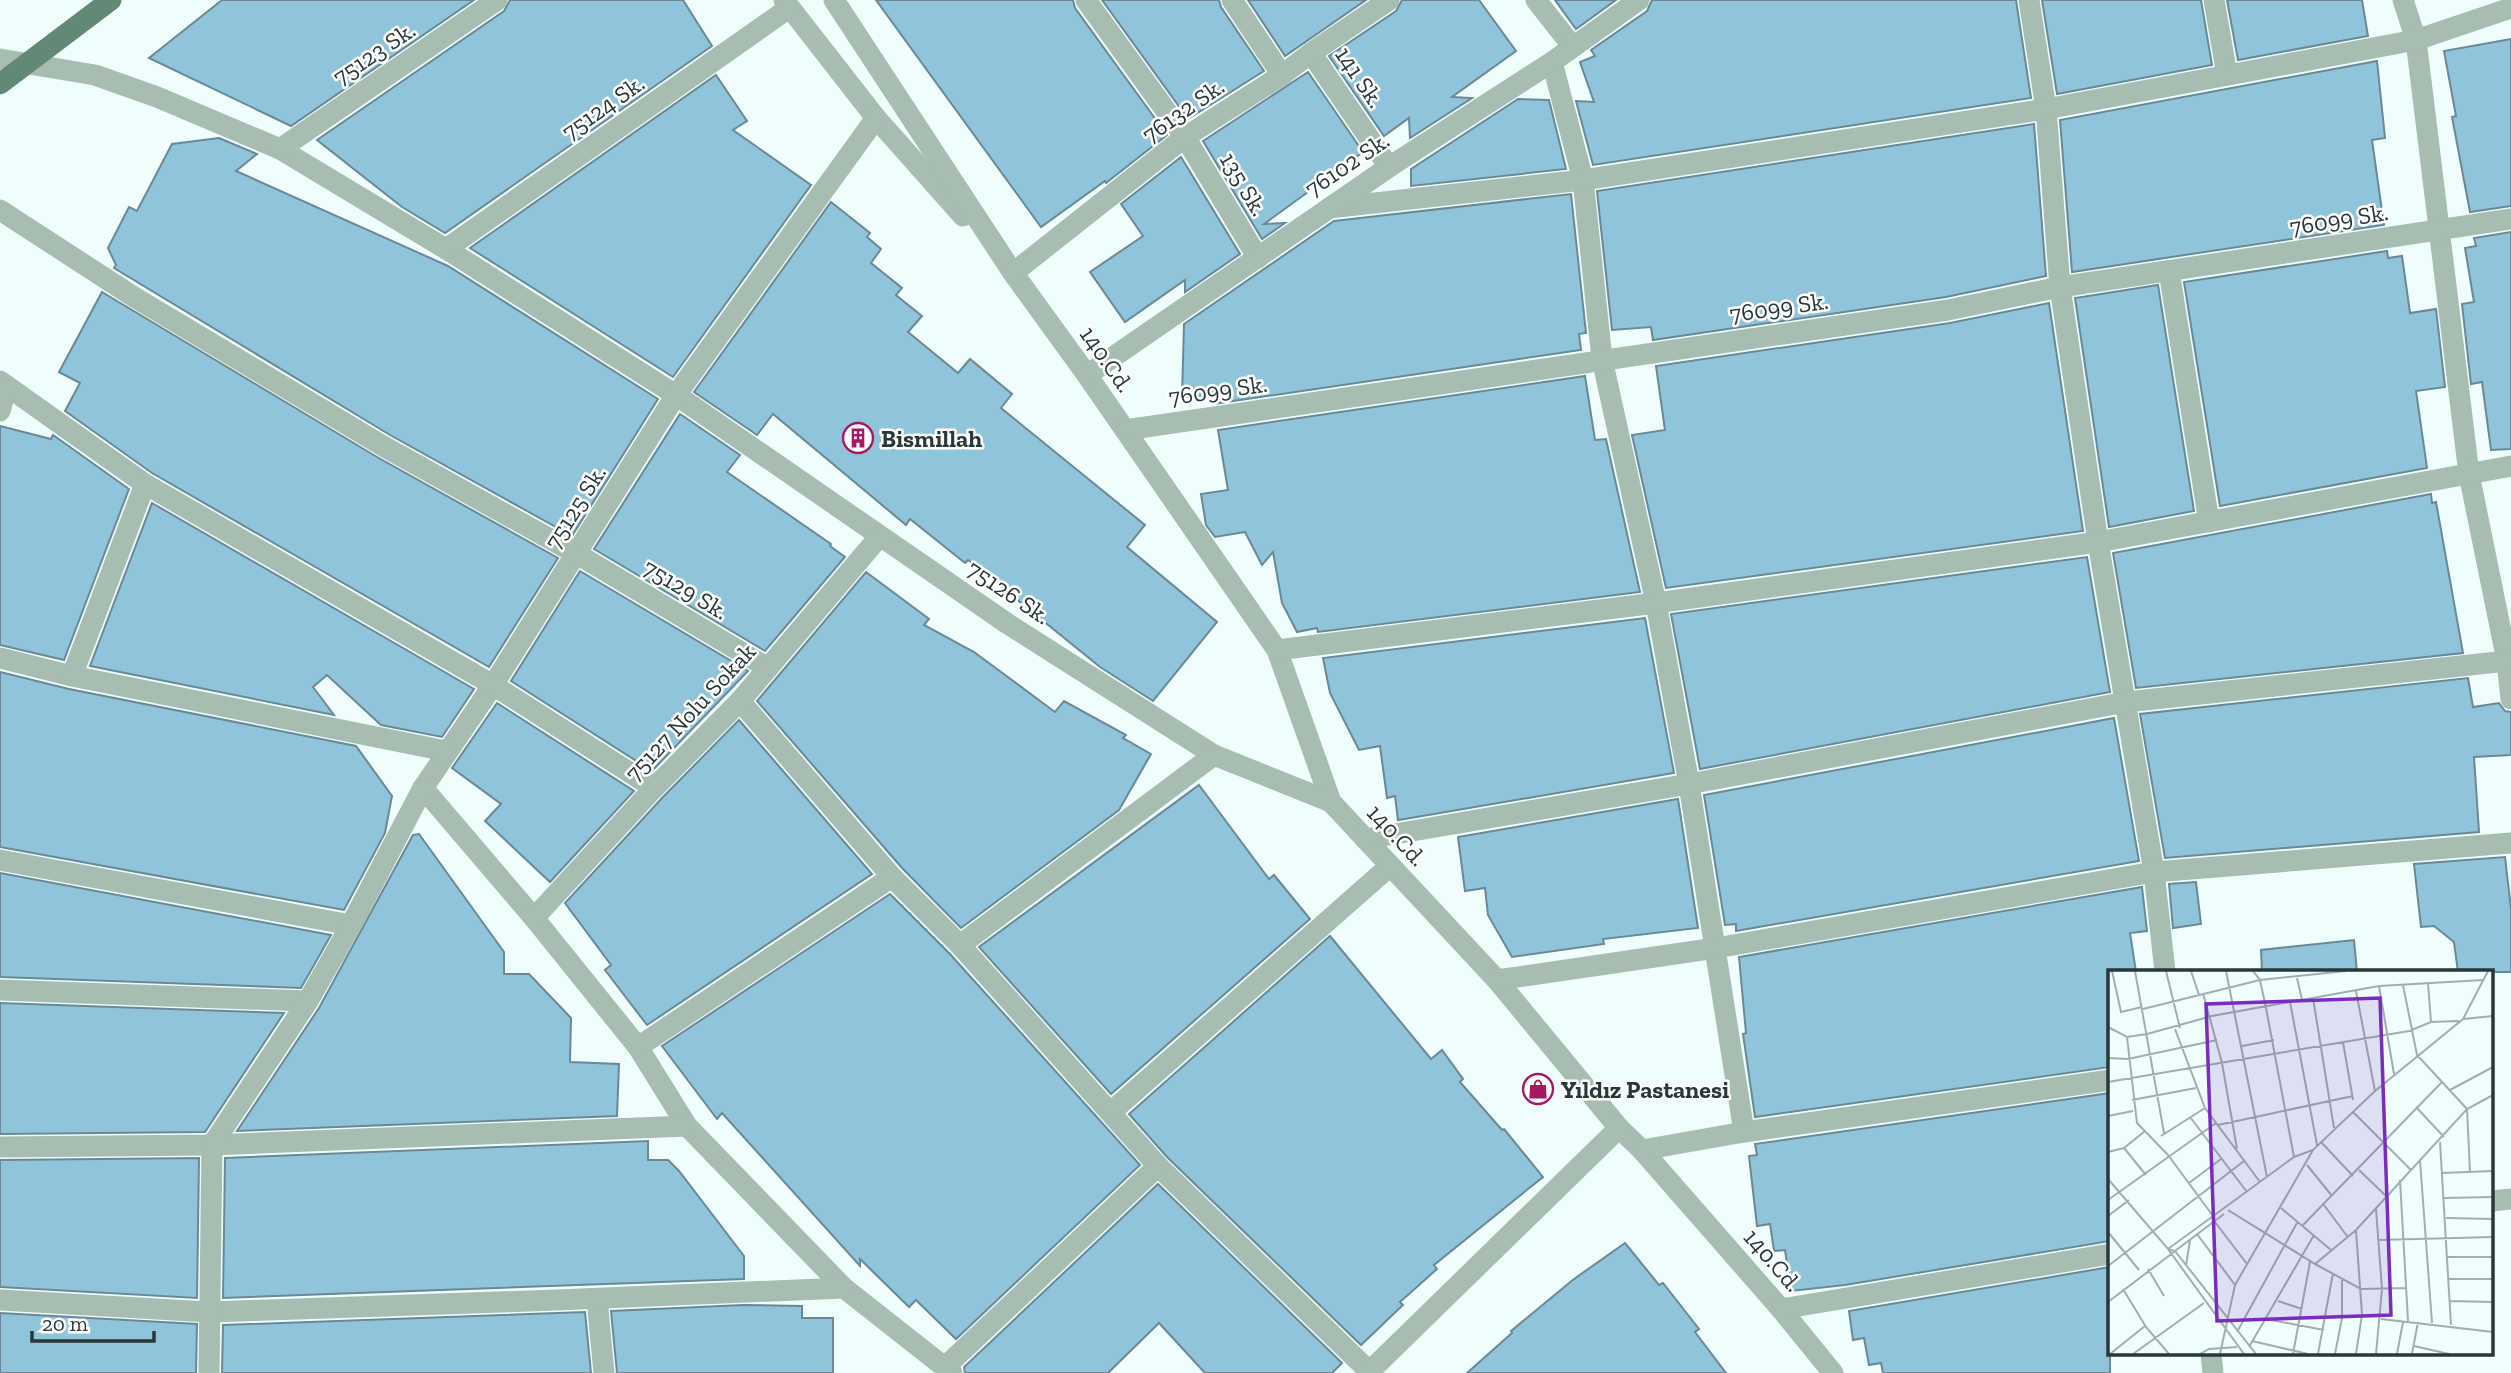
<svg xmlns="http://www.w3.org/2000/svg" width="2511" height="1373" viewBox="0 0 2511 1373" font-family="'Zilla Slab',serif">
  <style>
    .building { fill: #90c4db; stroke: #6a8896; stroke-width: 2 }
    .lines { fill: none; stroke-linecap: round; stroke-linejoin: round }
    .minor { stroke: #a7bdb1; stroke-width: 21 }
    .major { stroke: #618975; stroke-width: 21 }
    .labels { text-anchor: middle; dominant-baseline: central; stroke-width: 5; stroke-linejoin: round; paint-order: stroke }
    .street-label { font-size: 24px; fill: #283737; stroke: #fff }
    .poi-label { font-size: 24px; font-weight: bold; fill: #283737; stroke: #fff; text-anchor: start }
    .inset-road { fill: none; stroke: #9faeae; stroke-width: 2 }
    .view { fill: #7b2cbf; fill-opacity: 0.15; stroke: #7b2cbf; stroke-width: 3.5 }
    .inset-edge { fill: none; stroke: #283737; stroke-width: 3.5 }
  </style>
  <rect width="100%" height="100%" fill="#effefd"/>
  <g class="building">
    <polygon points="222,0 474,0 291,126 149,58"/>
    <polygon points="510,0 683,0 712,46 445,233 402,207 317,140 504,11"/>
    <polygon points="876,0 1073,0 1075,8 1167,135 1106,183 1105,181 1041,227"/>
    <polygon points="1102,0 1219,0 1221,7 1264,71 1188,119"/>
    <polygon points="1248,0 1366,0 1285,56"/>
    <polygon points="1402,0 1479,0 1516,51 1452,97 1472,98 1410,138 1409,118 1384,136 1329,56 1396,11"/>
    <polygon points="1555,0 1616,0 1576,29"/>
    <polygon points="1652,0 2016,0 2031,98 1593,165 1576,101 1594,102 1580,62 1595,56 1591,50 1647,11"/>
    <polygon points="2042,0 2201,0 2212,65 2057,94"/>
    <polygon points="2227,0 2362,0 2368,36 2238,60"/>
    <polygon points="2511,39 2511,206 2470,212 2452,117 2456,116 2444,51"/>
    <polygon points="2377,61 2385,138 2372,140 2384,225 2072,272 2060,120"/>
    <polygon points="1308,72 1363,152 1264,224 1285,223 1262,239 1203,141"/>
    <polygon points="716,75 747,121 733,130 811,185 673,377 470,248"/>
    <polygon points="1518,99 1549,100 1566,169 1411,186 1411,169"/>
    <polygon points="2034,124 2046,276 1946,297 1653,340 1651,327 1612,330 1597,191"/>
    <polygon points="219,138 257,154 236,171 448,266 658,399 572,536 390,435 114,268 116,265 108,248 129,207 137,211 172,144"/>
    <polygon points="1181,157 1240,254 1185,292 1185,280 1125,322 1090,272 1143,236 1121,204"/>
    <polygon points="1571,194 1586,333 1579,334 1581,350 1213,404 1212,395 1182,397 1184,324 1334,221"/>
    <polygon points="831,202 870,233 867,237 881,249 871,263 902,288 896,295 922,316 908,332 958,373 970,359 1012,394 1001,408 1145,525 1127,547 1217,622 1153,701 1100,667 968,560 965,563 910,519 906,525 773,414 757,435 694,392"/>
    <polygon points="2511,232 2511,449 2491,450 2482,382 2471,384 2462,304 2474,302 2465,248 2476,246 2474,238"/>
    <polygon points="2387,251 2388,258 2402,256 2410,313 2436,309 2445,387 2416,391 2427,468 2220,506 2184,282"/>
    <polygon points="2158,285 2194,511 2109,527 2075,298"/>
    <polygon points="102,292 377,457 558,558 489,667 152,473 65,411 80,383 59,372"/>
    <polygon points="2049,303 2083,531 1666,588 1632,435 1665,430 1656,366 1950,323"/>
    <polygon points="1585,376 1595,440 1606,439 1640,592 1318,632 1317,628 1297,632 1282,603 1273,552 1262,565 1245,532 1215,537 1206,525 1201,494 1228,490 1218,430"/>
    <polygon points="680,414 740,455 727,472 831,544 830,546 845,557 765,651 594,549"/>
    <polygon points="0,426 51,439 53,435 129,489 64,660 0,645"/>
    <polygon points="2431,494 2432,503 2436,502 2463,653 2136,688 2113,553"/>
    <polygon points="152,503 474,689 442,737 381,725 327,675 313,687 334,715 90,666"/>
    <polygon points="2087,557 2110,692 1700,769 1671,614"/>
    <polygon points="580,571 748,671 652,771 511,681"/>
    <polygon points="866,572 929,619 924,625 974,652 1055,712 1064,701 1126,735 1123,738 1151,754 1119,810 961,928 902,868 757,701"/>
    <polygon points="1645,618 1674,773 1405,819 1398,820 1395,796 1387,798 1380,746 1359,750 1330,693 1323,658"/>
    <polygon points="0,672 69,689 356,746 392,796 385,833 344,910 0,847"/>
    <polygon points="2468,678 2473,707 2499,703 2505,711 2511,712 2511,755 2474,757 2479,832 2165,858 2140,714"/>
    <polygon points="497,703 634,791 550,882 485,821 501,804 452,768"/>
    <polygon points="2114,718 2139,861 1736,931 1736,924 1725,925 1704,795"/>
    <polygon points="739,720 872,874 647,1025 605,970 611,965 565,903 663,797"/>
    <polygon points="1199,785 1269,879 1274,875 1310,919 1111,1094 979,947"/>
    <polygon points="1678,799 1698,928 1603,939 1604,944 1512,957 1488,915 1485,888 1465,891 1458,837"/>
    <polygon points="419,834 504,952 504,974 529,974 571,1018 570,1062 619,1064 617,1116 237,1131 319,1008 413,835"/>
    <polygon points="2505,857 2511,909 2511,972 2458,972 2454,942 2434,926 2421,927 2414,864"/>
    <polygon points="0,873 331,935 301,988 0,977"/>
    <polygon points="2196,882 2201,924 2173,928 2169,884"/>
    <polygon points="2142,887 2147,931 2130,933 2136,972 2110,972 2110,1067 1755,1117 1743,1034 1746,1033 1739,957"/>
    <polygon points="890,894 950,954 1140,1165 956,1339 916,1300 909,1307 860,1259 860,1266 722,1113 717,1119 662,1046"/>
    <polygon points="1330,936 1431,1059 1442,1050 1463,1079 1460,1082 1502,1130 1504,1129 1543,1177 1434,1265 1437,1269 1400,1302 1403,1305 1361,1345 1167,1157 1129,1114"/>
    <polygon points="2354,940 2357,972 2262,972 2261,950"/>
    <polygon points="0,1003 284,1013 205,1132 0,1134"/>
    <polygon points="2110,1093 2110,1241 1845,1285 1791,1291 1785,1250 1774,1251 1770,1224 1757,1226 1749,1156 1757,1155 1755,1144"/>
    <polygon points="648,1141 648,1160 668,1160 679,1171 744,1256 744,1279 223,1298 225,1158"/>
    <polygon points="199,1158 197,1298 0,1287 0,1160"/>
    <polygon points="1158,1184 1342,1363 1332,1373 1205,1373 1159,1323 1108,1373 965,1373 964,1367"/>
    <polygon points="1625,1243 1659,1285 1663,1283 1699,1329 1695,1332 1726,1373 1467,1373 1512,1333 1511,1331 1574,1279"/>
    <polygon points="2110,1267 2110,1373 1883,1373 1881,1363 1869,1365 1864,1338 1853,1340 1849,1311"/>
    <polygon points="743,1305 802,1306 802,1318 833,1318 833,1373 617,1373 611,1311"/>
    <polygon points="585,1312 591,1373 222,1373 223,1325"/>
    <polygon points="0,1313 197,1324 196,1373 0,1373"/>
  </g>
  <g class="lines">
    <g class="minor">
      <polyline points="784,0 876,118 963,216"/>
      <polyline points="834,0 1013,273 1087,375 1277,650 1331,802 1497,980 1619,1128 1642,1150 1781,1309 1833,1373"/>
      <polyline points="1086,0 1185,137 1258,258"/>
      <polyline points="1232,0 1282,75"/>
      <polyline points="1536,0 1573,47"/>
      <polyline points="2029,0 2046,109 2060,287 2098,542 2154,872 2165,972"/>
      <polyline points="2214,0 2227,75"/>
      <polyline points="2403,0 2416,40 2469,474 2507,661 2511,699"/>
      <polyline points="1311,53 1389,167"/>
      <polyline points="0,59 95,75 157,97 280,149 446,249 676,395 1008,624 1214,755 1331,802"/>
      <polyline points="1552,62 1583,180 1602,359 1656,603 1689,784 1744,1132"/>
      <polyline points="876,118 676,395 493,685 423,788 534,918 638,1047 687,1126 844,1288 952,1373"/>
      <polyline points="280,149 497,0"/>
      <polyline points="1329,208 1583,180 2046,109 2416,40 2511,8"/>
      <polyline points="0,210 134,297 383,446 577,554 768,668"/>
      <polyline points="446,249 789,8"/>
      <polyline points="2169,271 2209,522"/>
      <polyline points="1013,273 1185,137 1282,75 1311,53 1389,0"/>
      <polyline points="1087,375 1389,167 1552,62 1639,0"/>
      <polyline points="0,381 145,484 493,685 654,788"/>
      <polyline points="0,411 7,386"/>
      <polyline points="1125,430 1948,310 2060,287 2511,219"/>
      <polyline points="1277,650 1656,603 2098,542 2511,466"/>
      <polyline points="0,658 72,676 446,751"/>
      <polyline points="72,676 145,484"/>
      <polyline points="740,701 892,877 960,945 1158,1166 1371,1373"/>
      <polyline points="1365,839 1689,784 2126,702 2507,661"/>
      <polyline points="0,860 351,925"/>
      <polyline points="534,918 654,788 740,701 879,537"/>
      <polyline points="960,945 1214,755"/>
      <polyline points="1497,980 1716,948 2154,872 2511,843"/>
      <polyline points="0,990 308,1001"/>
      <polyline points="638,1047 892,877"/>
      <polyline points="1111,1112 1390,866"/>
      <polyline points="0,1147 212,1145 687,1126"/>
      <polyline points="1642,1150 1744,1132 2110,1080"/>
      <polyline points="2492,1201 2511,1199"/>
      <polyline points="597,1299 604,1373"/>
      <polyline points="0,1300 209,1312 557,1300 844,1288"/>
      <polyline points="1781,1309 2110,1254"/>
      <polyline points="2211,1354 2213,1373"/>
      <polyline points="945,1367 1158,1166"/>
      <polyline points="209,1373 212,1145 308,1001 351,925 423,788"/>
      <polyline points="1368,1373 1619,1128"/>
    </g>
    <polyline class="major" points="0,84 111,0"/>
  </g>
  <defs>
    <g id="building-ring" transform="scale(1.575)"><circle r="9.5" fill="#fff" stroke="#a31962" stroke-width="1.5"/><path d="M-4-6H4V6H1V3H-1V6H-4ZM-2.5-4.3h1.7v1.8h-1.7ZM.8-4.3h1.7v1.8H.8ZM-2.5-1h1.7V.8h-1.7ZM.8-1h1.7V.8H.8Z" fill="#a31962"/></g>
    <g id="shop-ring" transform="scale(1.575)"><circle r="9.5" fill="#fff" stroke="#a31962" stroke-width="1.5"/><path d="M-5-2.5h2.3a2.7 3.5 0 0 1 5.4 0H5L5.5 6h-11ZM-1.5-2.5h3a1.5 2.3 0 0 0-3 0Z" fill="#a31962"/></g>
  </defs>
  <g fill-rule="evenodd">
    <use href="#building-ring" x="858" y="438"/>
    <use href="#shop-ring" x="1538" y="1089"/>
  </g>
  <g class="labels">
    <g class="street-label">
      <text transform="translate(374 53) rotate(-34)">75123 Sk.</text>
      <text transform="translate(1360 77) rotate(56)">141 Sk.</text>
      <text transform="translate(603 107) rotate(-35)">75124 Sk.</text>
      <text transform="translate(1183 110) rotate(-35)">76132 Sk.</text>
      <text transform="translate(1347 164) rotate(-34)">76102 Sk.</text>
      <text transform="translate(1244 184) rotate(59)">135 Sk.</text>
      <text transform="translate(2339 219) rotate(-9)">76099 Sk.</text>
      <text transform="translate(1779 307) rotate(-8)">76099 Sk.</text>
      <text transform="translate(1107 359) rotate(55)">140.Cd.</text>
      <text transform="translate(1218 390) rotate(-8)">76099 Sk.</text>
      <text transform="translate(575 507) rotate(-58)">75125 Sk.</text>
      <text transform="translate(686 589) rotate(31)">75129 Sk.</text>
      <text transform="translate(1009 592) rotate(34)">75126 Sk.</text>
      <text transform="translate(690 712) rotate(-47)">75127 Nolu Sokak</text>
      <text transform="translate(1397 835) rotate(47)">140.Cd.</text>
      <text transform="translate(1773 1260) rotate(49)">140.Cd.</text>
    </g>
    <g class="poi-label">
      <text x="881" y="438">Bismillah</text>
      <text x="1561" y="1089">Yıldız Pastanesi</text>
    </g>
  </g>
  <g transform="translate(2108 970)">
    <rect width="385" height="385" fill="#effefd"/>
    <path class="inset-road" d="M4 1 13 42 34 37M27 1 56 163M58 1 72 58M83 1 91 25M118 1 159 207M145 1 152 10 158 38 186 187M189 8 194 30M320 13 323 52M295 15 309 85 359 139 362 202M271 16 286 104M248 21 267 121M95 23 114 93 129 179M205 28 226 158M182 32 209 175M35 39 152 10 238 1M355 49 385 46M0 57 19 67 39 64 104 46 271 16 375 10M67 59 97 138 152 212M19 67 29 153 60 185 105 246M235 72 245 130M134 76 166 70M0 88 20 89 109 70M0 112 301 61 323 52 351 51M342 120 385 97M24 130 88 118M308 137 336 167M245 142 303 200M0 146 25 141M82 147 139 222M110 155 245 126M53 166 97 138M213 172 245 206M332 172 343 355M16 178 38 205M0 182 16 178 37 161M312 190 324 353M199 195 224 226M251 200 278 226M334 203 385 201M0 209 60 279 186 187 205 180 267 121 355 49 380 1M292 210 300 351M81 213 113 189M336 228 385 227M0 230 108 153M216 235 239 266M173 238 223 280M120 240 207 294 248 260 359 139 385 125M0 246 21 230M338 248 385 249M107 252 139 294M195 255 334 112M0 262 31 300M89 264 127 315M271 270 385 267M60 279 67 281 148 384M60 279 136 384M67 281 116 244M339 287H385M207 294 253 319 299 318M0 296 136 191M78 296 82 270M40 299 56 326M341 309H385M15 319 38 357 61 384M170 331 194 339M342 331 385 332M0 332 66 282M158 349 216 360M273 349 385 362M129 362 190 251M144 371 200 384M306 376 341 384M141 377 206 265M2 384 37 356M25 384 96 333M92 384 101 379 129 377M112 384 127 315 205 180M185 384 202 292M210 384 225 303M227 384 234 348V308M248 384 254 345 248 260M268 384 274 319 268 239M289 384 295 352M304 384 310 352"/>
    <path class="view" d="M272 28 283 345 109 351 98 34Z"/>
    <rect width="385" height="385" class="inset-edge"/>
  </g>
  <path d="M32 1331v10h122v-10" fill="none" stroke="#283737" stroke-width="3.5"/>
  <text x="42" y="1331" font-size="21" fill="#283737" stroke="#ffffff" stroke-width="5" paint-order="stroke">20 m</text>
</svg>
